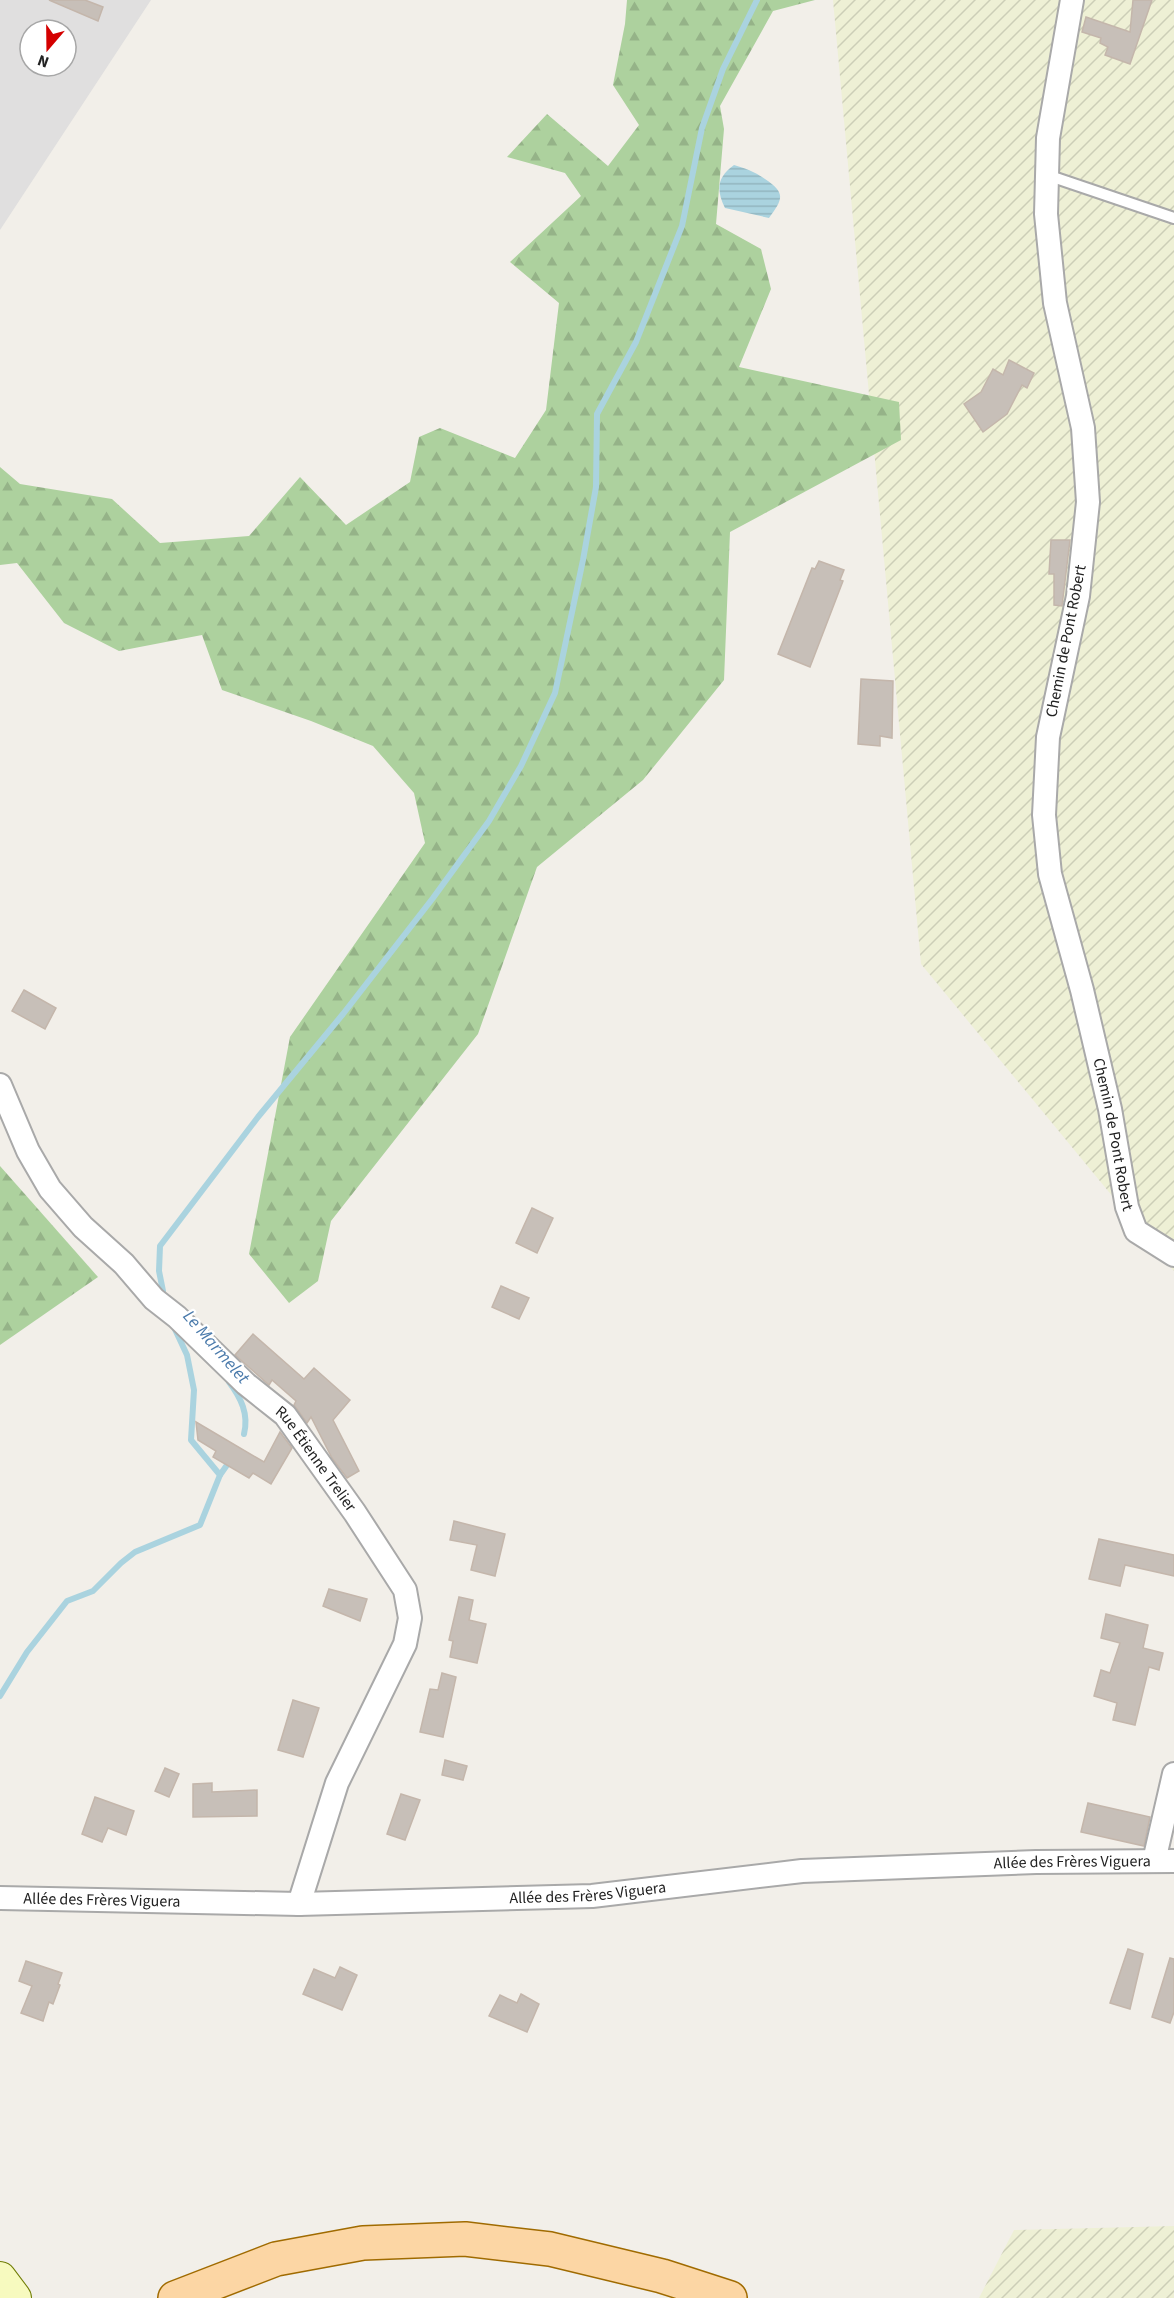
<svg xmlns="http://www.w3.org/2000/svg" width="1174" height="2298" viewBox="0 0 1174 2298" font-family="'Source Sans 3',sans-serif">
  <style>
    .residential { fill: #e0dfdf; fill-rule: evenodd }
    .farmland { fill: url(#farmland-furrows) }
    .forest { fill: url(#forest-firs) }
    .water { fill: url(#water-rules) }
    .lines { fill: none; stroke-linecap: round; stroke-linejoin: round }
    .stream { stroke: #aad3df; stroke-width: 6 }
    .building { fill: #c7bfb8; stroke: #c4b6ab; stroke-width: 1.5 }
    .lane-casing { stroke: #a9a9a9; stroke-width: 14 }
    .street-casing { stroke: #a9a9a9; stroke-width: 26 }
    .secondary-casing { stroke: #707d05; stroke-width: 34 }
    .primary-casing { stroke: #a06b00; stroke-width: 36 }
    .lane { stroke: #fff; stroke-width: 10 }
    .street { stroke: #fff; stroke-width: 22 }
    .secondary { stroke: #f7fabf; stroke-width: 32 }
    .primary { stroke: #fcd6a4; stroke-width: 33 }
    .labels { text-anchor: middle; dominant-baseline: central; stroke-width: 4.5; stroke-linejoin: round; paint-order: stroke }
    .street-label { font-size: 16px; fill: #222; stroke: #fff }
    .water-label { font-size: 18px; font-style: italic; fill: #4a7aab; stroke: #fff }
  </style>
  <defs>
    <pattern id="farmland-furrows" width="10" height="10" patternUnits="userSpaceOnUse" patternTransform="scale(1.5)"><rect width="10" height="10" fill="#eef0d5"/><path d="M-1 1l2-2M0 10L10 0M9 11l2-2" fill="none" stroke="#ccceb7"/></pattern>
    <pattern id="forest-firs" width="22" height="20" patternUnits="userSpaceOnUse" patternTransform="scale(1.5)"><rect width="22" height="20" fill="#add19e"/><path d="M5 1l3.5 6h-7zM16 11l3.5 6h-7z" fill="#95b388"/></pattern>
    <pattern id="water-rules" width="6" height="5" patternUnits="userSpaceOnUse" patternTransform="scale(1.5)"><rect width="6" height="5" fill="#aad3df"/><path d="M0 2.5h6" fill="none" stroke="#92b5bf"/></pattern>
  </defs>
  <rect width="100%" height="100%" fill="#f2efe9"/>
  <path class="residential" d="M0 0H151L0 230ZM30 30H66V66H30Z"/>
  <g class="farmland">
    <polygon points="833,0 1174,0 1174,1271 921,964"/>
    <polygon points="1174,2226 1174,2298 979,2298 1014,2230"/>
  </g>
  <g class="forest">
    <polygon points="627,0 815,0 773,11 720,106 724,129 716,224 761,249 771,289 739,367 899,402 901,440 730,532 724,680 643,780 537,867 478,1034 331,1221 318,1281 289,1303 249,1254 290,1037 425,843 414,793 373,746 311,721 222,690 202,635 119,651 64,623 17,563 0,565 0,467 20,484 112,499 160,543 249,536 300,477 346,525 410,482 419,437 440,428 515,458 546,410 559,303 510,262 581,196 565,173 507,157 547,114 608,166 639,125 613,85 625,24"/>
    <polygon points="0,1166 98,1277 0,1345"/>
  </g>
  <path class="water" d="M734 165C745 168 755 172 765 179 786 193 783 199 769 218L725 208C716 190 717 177 734 165Z"/>
  <g class="lines">
    <g class="stream">
      <polyline points="163,1291 159,1271 160,1246 258,1117 343,1014 433,898 489,821 521,766 555,693 583,560 596,487 597,414 636,342 682,226 702,128 723,69 757,0"/>
      <path d="M229 1382C241 1398 249 1414 244 1434"/>
      <polyline points="220,1475 227,1465"/>
      <polyline points="0,1696 27,1652 67,1601 93,1591 121,1563 135,1552 200,1525 220,1475 191,1440 194,1390 187,1355 173,1325"/>
    </g>
  </g>
  <g class="building">
    <polygon points="49,0 85,0 103,7 98,21"/>
    <polygon points="1133,0 1152,0 1130,64 1105,55 1108,47 1100,43 1101,38 1082,32 1086,17 1130,32"/>
    <polygon points="1009,360 1034,373 1027,388 1022,385 1007,414 983,432 964,404 981,392 993,369 1003,375"/>
    <polygon points="1051,540 1070,540 1062,606 1054,605 1054,574 1049,574"/>
    <polygon points="819,561 844,570 840,580 843,581 810,667 778,654 812,568 815,569"/>
    <polygon points="861,679 893,681 892,738 880,736 880,746 858,744"/>
    <polygon points="24,990 56,1008 45,1029 12,1011"/>
    <polygon points="532,1208 553,1218 537,1253 516,1243"/>
    <polygon points="501,1286 529,1298 519,1319 492,1307"/>
    <polygon points="253,1334 304,1379 314,1368 350,1400 333,1420 359,1471 347,1478 332,1458 311,1417 307,1423 294,1405 296,1401 272,1380 269,1385 235,1355"/>
    <polygon points="196,1422 264,1462 280,1432 292,1448 271,1484 253,1473 249,1478 213,1457 216,1451 198,1440"/>
    <polygon points="454,1521 505,1534 495,1576 471,1570 477,1545 450,1540"/>
    <polygon points="1099,1539 1174,1555 1174,1576 1125,1565 1120,1586 1089,1579"/>
    <polygon points="329,1589 367,1599 360,1621 323,1606"/>
    <polygon points="459,1597 473,1600 469,1620 486,1624 477,1663 450,1657 453,1641 449,1640"/>
    <polygon points="1106,1614 1148,1625 1143,1648 1163,1653 1159,1670 1149,1667 1135,1725 1113,1720 1117,1703 1094,1696 1101,1670 1110,1673 1120,1643 1101,1638"/>
    <polygon points="442,1673 456,1677 443,1737 420,1732 430,1689 438,1690"/>
    <polygon points="293,1700 319,1708 303,1757 278,1750"/>
    <polygon points="445,1760 467,1766 463,1780 442,1775"/>
    <polygon points="165,1768 179,1774 169,1797 155,1791"/>
    <polygon points="212,1783 212,1792 257,1790 257,1816 193,1817 193,1784"/>
    <polygon points="401,1794 420,1800 405,1840 387,1834"/>
    <polygon points="95,1797 134,1811 126,1835 108,1828 102,1842 82,1834"/>
    <polygon points="1088,1803 1150,1817 1144,1846 1081,1832"/>
    <polygon points="1128,1949 1143,1954 1130,2009 1110,2003"/>
    <polygon points="1170,1958 1174,1959 1174,2012 1170,2023 1152,2017"/>
    <polygon points="26,1961 62,1973 58,1984 60,1985 53,2004 49,2002 43,2021 21,2013 32,1986 19,1981"/>
    <polygon points="340,1967 357,1975 342,2010 303,1994 314,1969 335,1978"/>
    <polygon points="521,1994 539,2004 527,2032 489,2016 500,1995 517,2003"/>
  </g>
  <g class="lines">
    <g class="lane-casing">
      <polyline id="lane" points="1047,175 1174,218"/>
    </g>
    <g class="street-casing">
      <g id="street">
        <path id="s1" d="M1072 0 1048 138 1046 214 1055 303 1083 428 1088 502 1078 596 1048 737 1044 815 1050 874 1082 990 1110 1109 1127 1207 1136 1231 1174 1255"/>
        <path id="s2" d="M0 1085 28 1151 50 1189 83 1227 124 1264 154 1299 177 1317 246 1384 285 1415 355 1513 405 1590 410 1618 405 1644 337 1783 299 1904"/>
        <polyline points="1154,1861 1174,1774"/>
        <path id="s3" d="M0 1898 299 1904 592 1896 802 1871 1036 1862 1174 1861"/>
      </g>
    </g>
    <g class="secondary-casing">
      <polyline id="secondary" points="0,2278 15,2298"/>
    </g>
    <g class="primary-casing">
      <polyline id="primary" points="175,2298 276,2259 363,2243 465,2239 550,2249 662,2276 730,2298"/>
    </g>
    <use href="#lane" class="lane"/>
    <use href="#street" class="street"/>
    <use href="#secondary" class="secondary"/>
    <use href="#primary" class="primary"/>
  </g>
  <g class="labels">
    <g class="street-label">
      <text transform="translate(1066 641) rotate(-79)">Chemin de Pont Robert</text>
      <text stroke="none"><textPath href="#s1" startOffset="1152">Chemin de Pont Robert</textPath></text>
      <text stroke="none"><textPath href="#s2" startOffset="496">Rue Étienne Trelier</textPath></text>
      <text stroke="none"><textPath href="#s3" startOffset="1074">Allée des Frères Viguera</textPath></text>
      <text stroke="none"><textPath href="#s3" startOffset="588">Allée des Frères Viguera</textPath></text>
      <text stroke="none"><textPath href="#s3" startOffset="102">Allée des Frères Viguera</textPath></text>
    </g>
    <g class="water-label">
      <text transform="translate(216 1347) rotate(49)">Le Marmelet</text>
    </g>
  </g>
  <g transform="translate(48 48) rotate(200)"><circle r="28" fill="#ffffff" stroke="#a7a7a7" stroke-width="1.5"/>
  <path d="M0-4.5L10 22L0 15L-10 22Z" fill="#d40000"/>
  <text y="-9" font-size="16" font-weight="bold" text-anchor="middle" fill="#222222">N</text>
  </g>
</svg>
